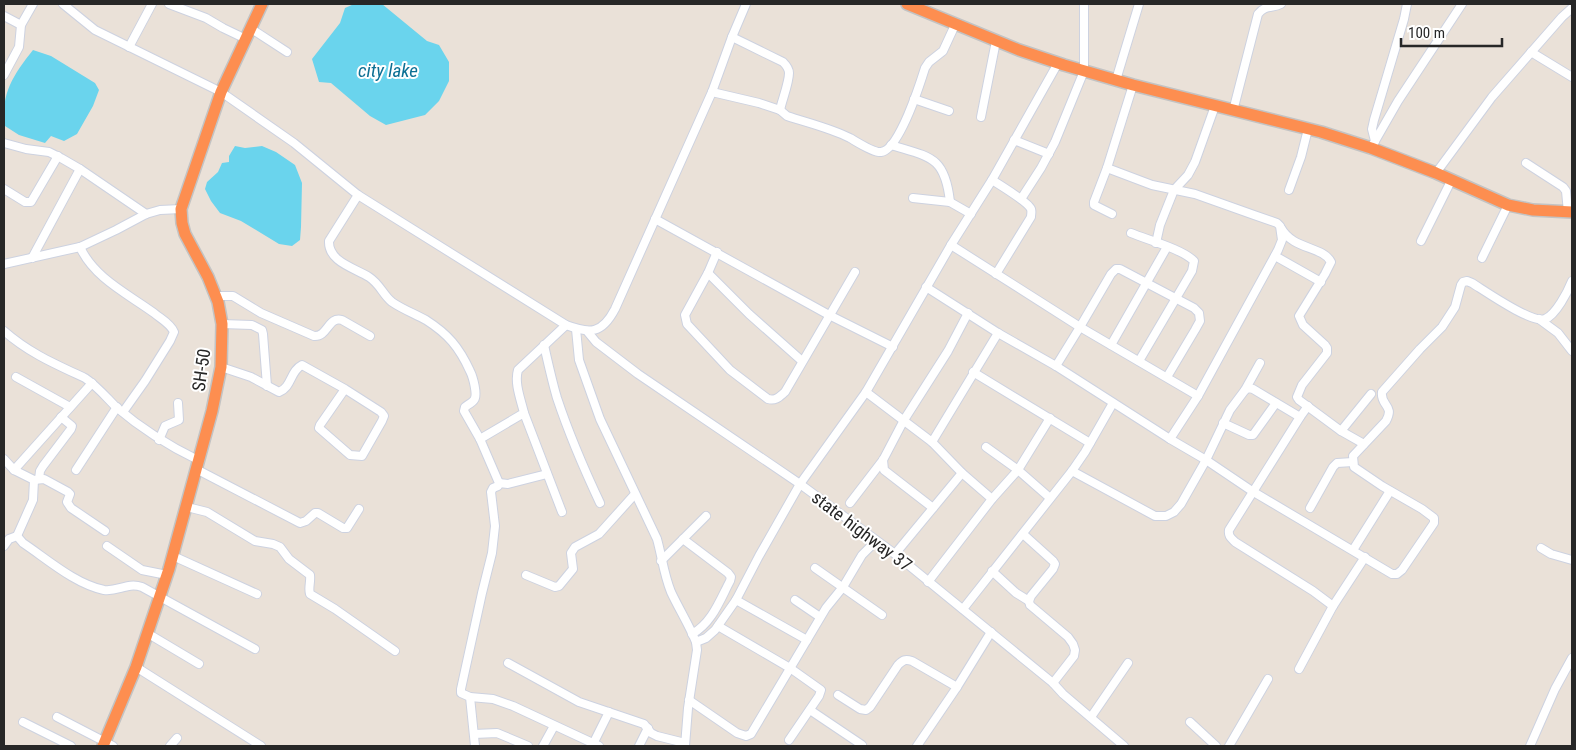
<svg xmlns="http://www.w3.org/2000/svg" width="1576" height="750" viewBox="0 0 1576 750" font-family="'Roboto Condensed',sans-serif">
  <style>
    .water { fill: #6ad4ed }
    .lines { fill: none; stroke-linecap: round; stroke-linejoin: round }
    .minor-casing { stroke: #cdd2e0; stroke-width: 10 }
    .highway-casing { stroke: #c3c3c3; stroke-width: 14 }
    .minor { stroke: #fff; stroke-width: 8 }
    .highway { stroke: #fd8e50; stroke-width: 11 }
    .labels { text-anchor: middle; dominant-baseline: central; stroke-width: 4; stroke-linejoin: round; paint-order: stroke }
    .street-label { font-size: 18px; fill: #272727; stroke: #fff }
    .water-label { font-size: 19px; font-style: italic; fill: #0d7094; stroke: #fff }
  </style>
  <rect width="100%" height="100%" fill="#eae1d8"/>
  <g class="water">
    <polygon points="354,4 382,4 427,41 439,45 449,62 449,81 439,101 425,115 386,125 370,116 331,83 319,82 312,59 340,23 345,8"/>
    <path d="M33 50 51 56 95 83 99 90 93 106 77 134 64 141 51 136 45 143 19 135 5 126C0 94 14 74 33 50Z"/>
    <polygon points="235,146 245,148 262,146 276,152 295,165 302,183 301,227 300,240 292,246 279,244 241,221 220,213 211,201 205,189 207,182 218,172 222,163 229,162 229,156"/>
  </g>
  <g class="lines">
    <g class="minor-casing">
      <g id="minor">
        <path d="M63 4 95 30 221 92 294 143 358 195 566 325C590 334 602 334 615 309L712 92 732 37 746 4"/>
        <polyline points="169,4 206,18 223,28 246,39"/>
        <polyline points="4,16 21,25"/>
        <polyline points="250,28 287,52"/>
        <path d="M732 37 783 62C786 65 789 69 789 73 789 83 782 100 780 110"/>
        <polyline points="129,47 152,4"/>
        <polyline points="1531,52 1572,77"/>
        <polyline points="4,75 19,47 21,25 33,4"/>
        <polyline points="1116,80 1139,4"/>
        <path d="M712 92 759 103 780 110 787 116C808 123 830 128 850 138 857 142 874 153 881 152 899 150 920 84 925 68L929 62 943 51 955 25"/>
        <polyline points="914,99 949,111"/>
        <path d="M1233 111 1258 14C1266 4 1272 9 1281 4"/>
        <polyline points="981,117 996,41"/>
        <polyline points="1014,140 1049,154"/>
        <polyline points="1375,141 1372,129 1374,120 1404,19 1407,4"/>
        <polyline points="4,143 26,149 49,152 61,158 80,169 146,214"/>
        <path d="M891 145C930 157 945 156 950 202L971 214"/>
        <polyline points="1371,148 1398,101 1462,4"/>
        <polyline points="1526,163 1563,187 1566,191 1568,212"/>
        <polyline points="1107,168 1152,185 1195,194 1254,215 1277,223 1280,226 1282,240 1278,250 1198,396 1170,439"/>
        <polyline points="1436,173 1492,97 1562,17 1572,8"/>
        <path d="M992 180C1000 185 1028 202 1031 209 1032 212 1031 214 1031 217L996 274"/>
        <polyline points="4,189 25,202 31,202 58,156"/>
        <polyline points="1289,190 1301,157 1308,129"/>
        <path d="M358 195 329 241C328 262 355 268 369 277 380 284 383 295 392 302 402 309 415 314 426 320 448 334 459 347 470 371 473 377 478 395 474 400 472 403 467 405 465 407L464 411 480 439 499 483 498 486 493 488 491 492 495 526 492 553 482 593 461 689V693L470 697 475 746"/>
        <polyline points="913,198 950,202"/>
        <polyline points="1021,199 1041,168 1055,142 1084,71 1084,4"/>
        <polyline points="1112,214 1094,205 1094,202 1107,168 1133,85"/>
        <polyline points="655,219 829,315 893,347"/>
        <path d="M1281 228C1293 250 1323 246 1331 262L1325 274 1299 316 1303 325 1325 345 1327 348V353L1302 385 1297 397 1299 400 1341 431 1364 444"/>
        <path d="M1131 233C1148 240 1182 249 1194 261L1192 271 1139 361"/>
        <polyline points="1421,241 1451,181"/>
        <polyline points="1156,243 1160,225 1174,190 1188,175 1195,162 1215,106"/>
        <polyline points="951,245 1080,327 1198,396"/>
        <path d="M80 247C94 278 128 294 154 313 161 319 170 323 174 332L170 341 145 381 123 412"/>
        <path d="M717 252 708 273 685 315 687 324 730 370 768 399C776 401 779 397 785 392L855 272"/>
        <polyline points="1275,256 1321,282"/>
        <polyline points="32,258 80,169"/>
        <polyline points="1482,258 1508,205"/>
        <polyline points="4,264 80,247 116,230 146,214 160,210 181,209"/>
        <polyline points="708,273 749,314 802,361"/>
        <path d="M926 287 998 333 1056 366 1170 439 1206 460 1252 491 1392 574H1397L1402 570 1434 523V518L1422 509 1382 486 1354 467 1353 456 1386 421C1395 405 1380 406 1382 392L1420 349 1442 327 1455 307 1461 285 1463 282 1467 281 1472 283C1485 291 1532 324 1545 319 1556 315 1568 291 1572 281"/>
        <path d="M216 296H233L261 313 314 336C328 337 328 316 342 320L370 336"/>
        <polyline points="1539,319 1558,333 1572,351"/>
        <polyline points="222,324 252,325 262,330 263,334 267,386"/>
        <path d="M576 329 579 360 600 419 657 539C662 557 664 575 671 592 679 609 689 625 696 642L697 650 688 708 685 746"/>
        <path d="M4 331C29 353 55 364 85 378 97 386 106 397 116 407 143 430 167 445 198 460"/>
        <polyline points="587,331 596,342 638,374 800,484 895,554 1053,683 1063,694 1124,746"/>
        <path d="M544 345C548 363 552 381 557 398 569 434 584 469 600 503"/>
        <polyline points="1111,345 1167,247"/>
        <polyline points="1056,366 1080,327 1111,274 1116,269 1120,269 1194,308 1199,313 1200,321 1195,330 1167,377"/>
        <path d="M221 367 251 377 279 392C292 387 290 371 302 365L345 389 320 425 319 428 350 455 362 456 382 421 384 416 381 412 345 389"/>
        <polyline points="973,372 1090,443"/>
        <polyline points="16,377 70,407"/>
        <polyline points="1245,390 1260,363"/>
        <polyline points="866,392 932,442 962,473 992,499"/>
        <path d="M1308 406 1300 417 1229 530C1228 536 1231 538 1235 542L1313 591 1333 606"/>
        <polyline points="524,413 562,512"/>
        <polyline points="1223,423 1249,435 1253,435 1276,403"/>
        <polyline points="1341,431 1371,394"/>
        <path d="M480 439 524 413C521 400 514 383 518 370L566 325"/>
        <polyline points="159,440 165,426 179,420 178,403"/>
        <polyline points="932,442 998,333"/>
        <polyline points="986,447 1018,470 1050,498"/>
        <polyline points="4,459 14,470 34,480 33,500 17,536"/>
        <polyline points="883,460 884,470 933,508"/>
        <polyline points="196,469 300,523 306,521 315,513 318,513 343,528 347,528 359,509"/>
        <polyline points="14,470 92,383"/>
        <polyline points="76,470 117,407"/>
        <polyline points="1072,471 1155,516 1166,516 1174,512 1181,504 1206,460 1230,410 1245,390 1249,388 1253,389 1300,417"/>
        <polyline points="39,479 40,471 43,466 71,429 72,426 61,417"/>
        <polyline points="34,480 44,479 68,492 70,494 67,502 71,508 105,531"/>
        <polyline points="499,483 508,484 547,474"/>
        <polyline points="850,503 883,460 904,420 948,351 968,313"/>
        <path d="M187 507 207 512 255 541 273 544 280 547 289 559 310 575C311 582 308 588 310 594L335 609 395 651"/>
        <polyline points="1310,508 1333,467 1337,463 1353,462"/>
        <polyline points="1023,534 1053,561 1055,564 1053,569 1031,596 1029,601 1030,605 1068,637 1073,644 1075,650 1074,656 1053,683"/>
        <path d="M683 539 728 573 731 577 730 581C720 600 712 623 692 634"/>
        <path d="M4 546 9 539 17 536 23 543C47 559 75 584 104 590 118 592 127 582 142 587L255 649"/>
        <polyline points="107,546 142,570 167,575"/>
        <polyline points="1541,548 1551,554 1572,560"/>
        <polyline points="1353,550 1390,491"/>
        <polyline points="895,554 962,473"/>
        <polyline points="173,556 257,594"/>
        <polyline points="661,561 706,516"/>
        <polyline points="815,568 882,615"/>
        <polyline points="992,571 1016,593 1029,601"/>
        <polyline points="526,575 555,587 559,586 573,569 571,553 575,547 599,534 635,494"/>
        <polyline points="928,582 992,499 1018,470 1050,418"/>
        <polyline points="736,600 807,640"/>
        <polyline points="795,600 820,617"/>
        <polyline points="963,609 1072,471 1085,452 1113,403"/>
        <polyline points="718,626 790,668 821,690 819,696 789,740"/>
        <polyline points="147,633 199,664"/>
        <polyline points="696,642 706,638 715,630 736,600 759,556 800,484 866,392 951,245 992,180 1058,63"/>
        <polyline points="508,663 579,702 644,724 651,733 657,736 685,743"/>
        <polyline points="136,667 261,746"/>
        <polyline points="1299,669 1333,606 1365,557"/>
        <path d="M838 695 860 709 866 710 870 707 898 665C903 660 905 659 912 661L957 687"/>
        <polyline points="470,697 493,699 513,706 599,746"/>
        <polyline points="689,700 737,733 746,736 751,734 826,608 843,587 862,555 876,541"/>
        <polyline points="810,710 862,745"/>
        <polyline points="57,717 113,746"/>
        <polyline points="1091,717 1128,663"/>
        <polyline points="23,722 71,746"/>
        <polyline points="1190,722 1216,746"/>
        <polyline points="474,734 497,733 528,746"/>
        <polyline points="170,746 177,738"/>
        <polyline points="543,746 554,726"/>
        <polyline points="592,746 609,712"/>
        <polyline points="639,746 648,728"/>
        <polyline points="917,746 957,687 991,632"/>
        <polyline points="1229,746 1268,679"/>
        <polyline points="1530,746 1555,689 1572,658"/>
      </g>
    </g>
    <g class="highway-casing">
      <g id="highway">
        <polyline points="907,4 1019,50 1064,65 1133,85 1321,132 1371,148 1436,173 1508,205 1533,210 1572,212"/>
        <polyline points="103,746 136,667 169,569 212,411 221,367 222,324 218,302 208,277 185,234 182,223 181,209 221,92 262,4"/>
      </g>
    </g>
    <use href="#minor" class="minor"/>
    <use href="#highway" class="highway"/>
  </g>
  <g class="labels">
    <g class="street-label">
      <text transform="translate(201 370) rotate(-82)">SH-50</text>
      <text transform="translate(862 531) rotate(37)">state highway 37</text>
    </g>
    <g class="water-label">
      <text x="388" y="70">city lake</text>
    </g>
  </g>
  <rect width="1576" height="750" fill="none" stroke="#272727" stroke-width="10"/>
  <path d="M1401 38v8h101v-8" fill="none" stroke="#272727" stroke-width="2.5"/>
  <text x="1408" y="38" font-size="15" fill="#272727" stroke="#ffffff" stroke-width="4" paint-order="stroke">100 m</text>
</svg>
